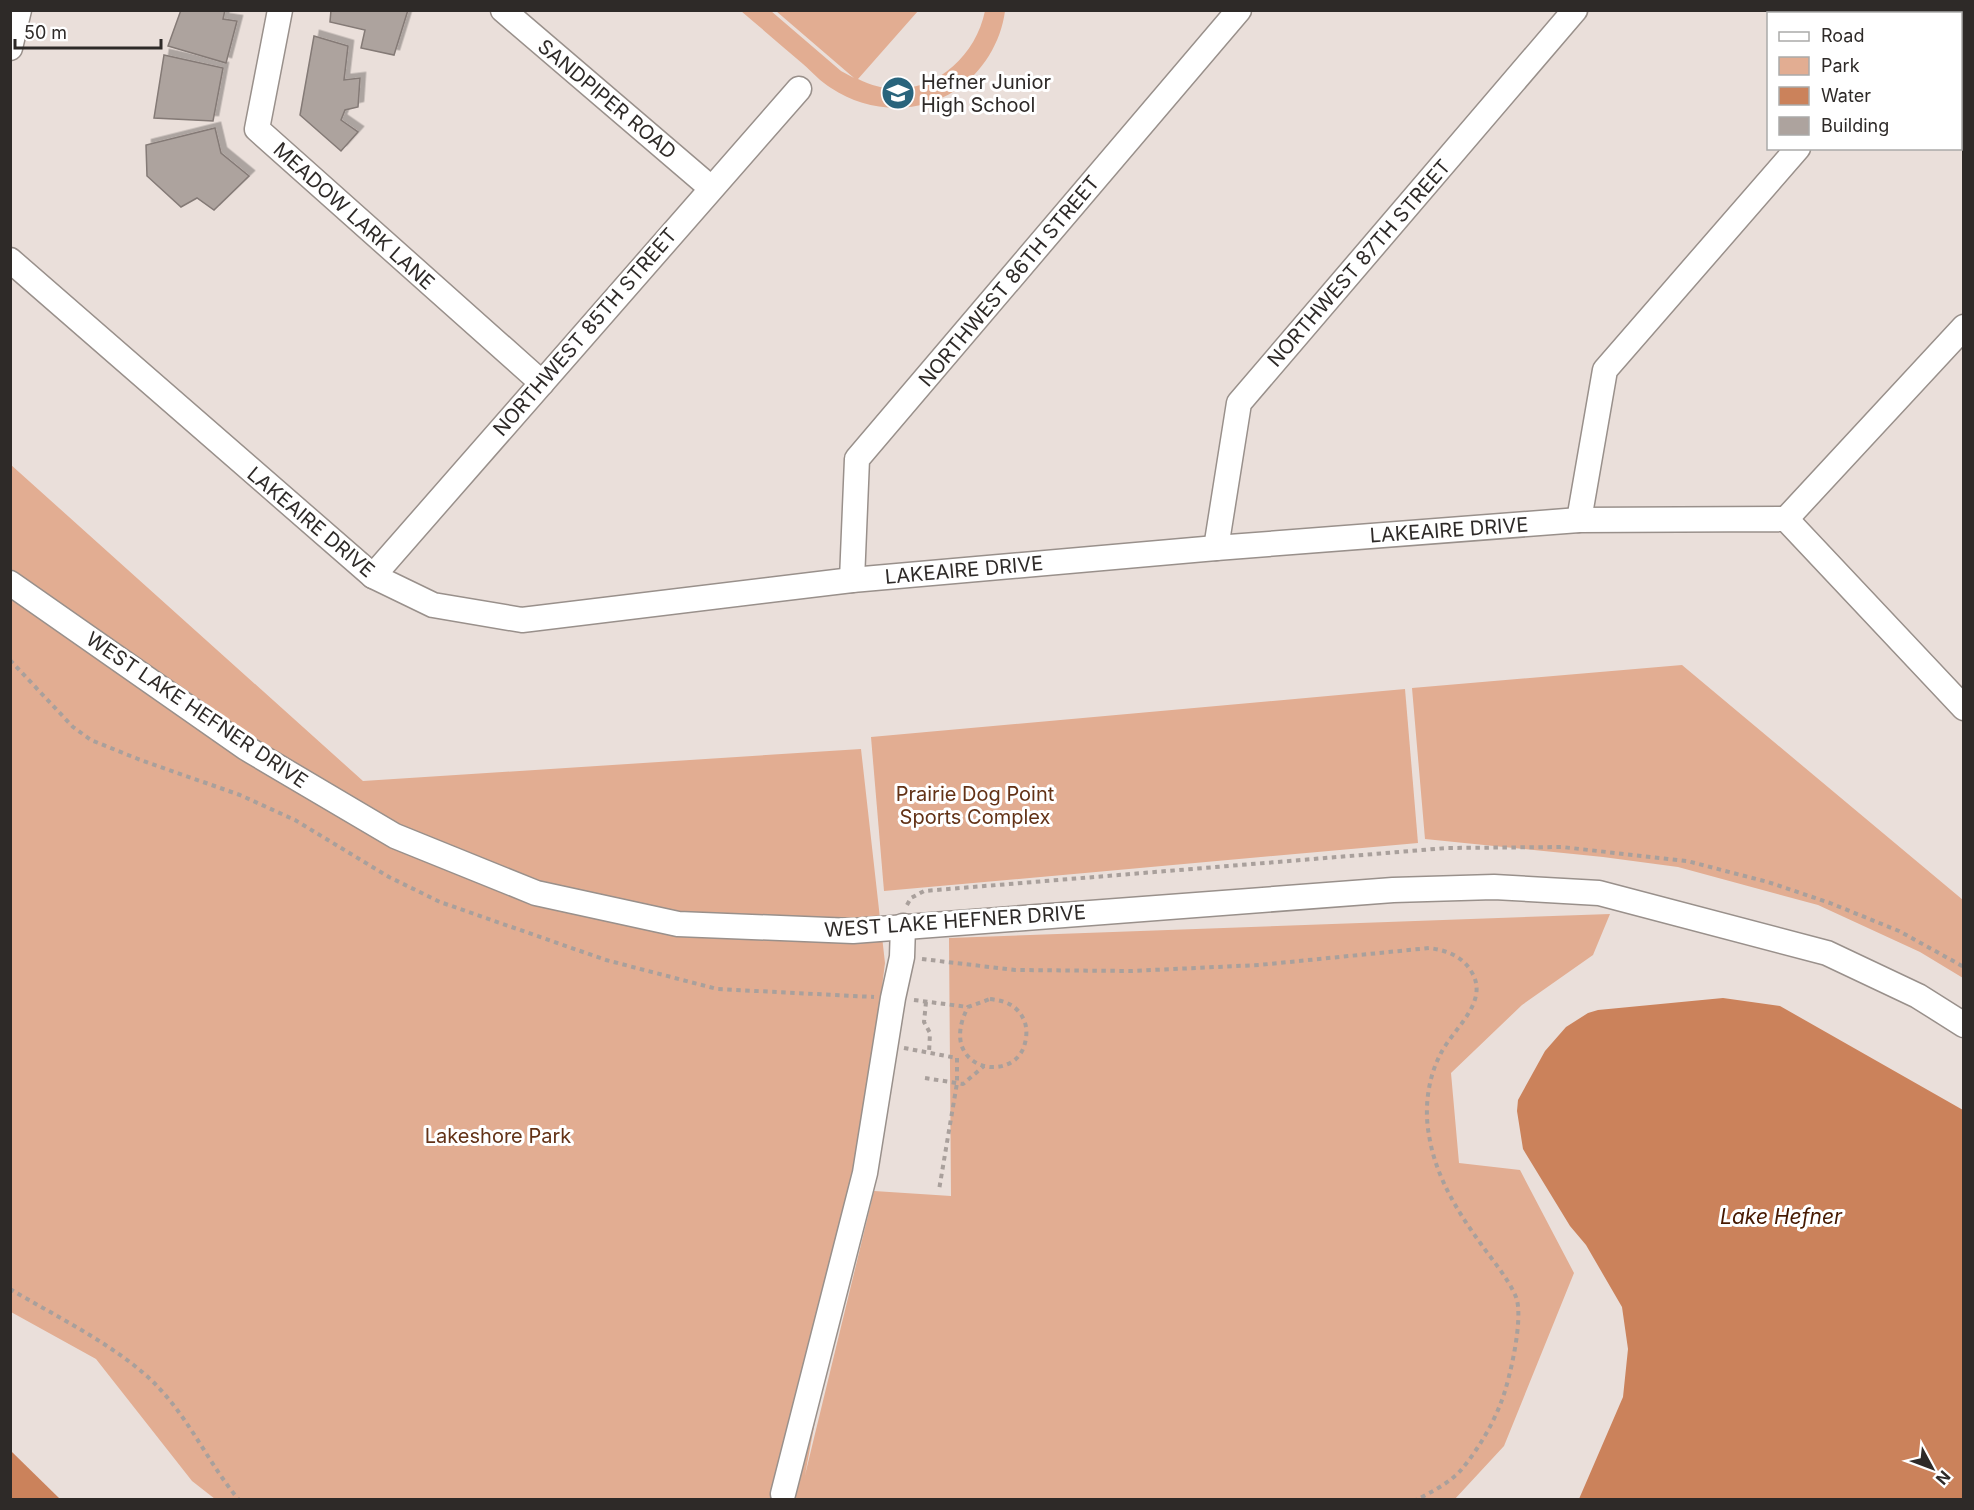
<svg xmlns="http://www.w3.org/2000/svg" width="1974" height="1510" viewBox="0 0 1974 1510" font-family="Inter,sans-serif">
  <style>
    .green { fill: #e2ad92 }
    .water { fill: #cb825b }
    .building { fill: #ada39e; stroke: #847a76; stroke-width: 1.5; filter: url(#shadow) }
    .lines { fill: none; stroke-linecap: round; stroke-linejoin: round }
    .minor-casing { stroke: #99908b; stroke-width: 27 }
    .path { stroke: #a9a09c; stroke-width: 4; stroke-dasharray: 4.5 4.5; stroke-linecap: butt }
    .minor { stroke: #fff; stroke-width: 24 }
    .labels { text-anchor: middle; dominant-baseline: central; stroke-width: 6; stroke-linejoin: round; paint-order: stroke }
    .poi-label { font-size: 20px; fill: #2e2a28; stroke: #fff; text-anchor: start }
    .street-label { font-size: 20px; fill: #2e2a28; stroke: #fff }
    .park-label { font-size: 20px; fill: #633216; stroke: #fff }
    .water-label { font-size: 21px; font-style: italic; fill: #471900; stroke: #fff }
  </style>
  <defs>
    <filter id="shadow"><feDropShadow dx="5.5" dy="-5.5" stdDeviation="0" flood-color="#0004"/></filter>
  </defs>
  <rect width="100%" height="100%" fill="#eadfda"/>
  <g class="green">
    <path d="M741 11H771L841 71 854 78 776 11H918L858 79C914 108 973 68 985 11H1005C1001 42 983 72 956 90 919 115 868 113 831 88 821 82 812 72 803 64 782 46 761 28 741 11Z"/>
    <polygon points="10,464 363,781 861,749 885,963 853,1218 805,1475 874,1191 951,1196 949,938 1610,914 1593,955 1522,1005 1451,1073 1459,1163 1520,1170 1574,1273 1504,1446 1454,1500 215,1499 192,1481 96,1359 11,1312"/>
    <polygon points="1682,665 1963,900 1963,978 1920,952 1818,905 1678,867 1603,857 1425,839 1412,688"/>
    <polygon points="1405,689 1418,843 884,891 871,737"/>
  </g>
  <g class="water">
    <polygon points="1723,998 1780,1006 1963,1110 1963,1499 1579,1499 1623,1397 1628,1349 1622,1307 1586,1245 1570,1226 1523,1149 1517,1111 1518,1100 1545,1051 1566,1027 1588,1013 1598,1010"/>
    <polygon points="10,1451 11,1451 60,1499 11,1499"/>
  </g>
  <g class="building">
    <polygon points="181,10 225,10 223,19 237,21 226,63 168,46"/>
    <polygon points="331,10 408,10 394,55 361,48 365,30 330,22"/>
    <polygon points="314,36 348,46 344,80 360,78 358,107 345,110 341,120 358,132 341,151 300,115"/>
    <polygon points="164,55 223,68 213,121 154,118"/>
    <polygon points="215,128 221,153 249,176 214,210 197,198 181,207 147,176 146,145"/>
  </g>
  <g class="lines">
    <g class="minor-casing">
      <g id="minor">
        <polyline points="280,10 257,129 542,383"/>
        <polyline points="503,10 711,188"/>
        <polyline points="1928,10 1931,14"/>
        <polyline points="1960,38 1964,41"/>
        <polyline points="10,48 19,10"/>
        <polyline points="10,260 373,576 433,605 522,620 852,580 1216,548 1579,520 1786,519 1964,708"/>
        <polyline points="1786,519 1964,327"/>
        <polyline points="1579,520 1605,370 1798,148"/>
        <polyline points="1216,548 1239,403 1575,10"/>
        <polyline points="373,576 799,89"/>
        <polyline points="852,580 857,459 1239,10"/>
        <polyline points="10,583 246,748 395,836 536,893 678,924 853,931 1393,890 1494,887 1599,893 1827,953 1918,996 1964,1025"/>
        <polyline points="783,1494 865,1173 893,998 902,957 903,926"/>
      </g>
    </g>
    <g class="path">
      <polyline points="10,660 73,727 91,740 138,759 240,795 295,820 389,877 440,902 606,960 717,989 874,997"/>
      <polyline points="907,905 911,898 924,891 1447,848 1562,847 1687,861 1768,882 1830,903 1899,931 1964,967"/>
      <path d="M922 959 1015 970 1131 971 1259 965 1429 948C1446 950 1462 956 1471 971 1491 1002 1452 1029 1440 1055 1428 1078 1424 1109 1429 1135 1435 1175 1457 1211 1481 1244 1493 1261 1508 1278 1516 1297 1524 1318 1510 1378 1502 1400 1493 1424 1478 1450 1461 1470 1451 1482 1430 1493 1416 1500"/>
      <path d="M990 999C1006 1001 1017 1005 1024 1020 1027 1027 1027 1035 1025 1043 1015 1086 935 1070 968 1007Z"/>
      <polyline points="914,1000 968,1007"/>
      <polyline points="926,1002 924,1022 930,1033 929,1053"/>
      <polyline points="904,1048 957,1058 957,1083 939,1190"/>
      <polyline points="925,1078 963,1084 984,1066"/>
      <path d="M10 1289C57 1317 123 1349 159 1388 191 1422 209 1464 239 1500"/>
    </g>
    <use href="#minor" class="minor"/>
  </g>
  <defs>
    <g id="school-disc" transform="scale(1.725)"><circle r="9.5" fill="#29647c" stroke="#fff"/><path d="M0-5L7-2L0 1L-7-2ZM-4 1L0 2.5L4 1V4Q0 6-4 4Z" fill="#fff"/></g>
  </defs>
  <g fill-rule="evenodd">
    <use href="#school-disc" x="898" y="93"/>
  </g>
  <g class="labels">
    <g class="poi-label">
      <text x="921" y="82">Hefner Junior<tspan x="921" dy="23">High School</tspan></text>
    </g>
    <g class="street-label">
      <text transform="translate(607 99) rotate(40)">SANDPIPER ROAD</text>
      <text transform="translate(354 216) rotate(42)">MEADOW LARK LANE</text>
      <text transform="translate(1359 263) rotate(-49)">NORTHWEST 87TH STREET</text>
      <text transform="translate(1009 281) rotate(-50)">NORTHWEST 86TH STREET</text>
      <text transform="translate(585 332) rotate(-49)">NORTHWEST 85TH STREET</text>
      <text transform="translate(311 522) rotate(40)">LAKEAIRE DRIVE</text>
      <text transform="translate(1449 530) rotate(-4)">LAKEAIRE DRIVE</text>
      <text transform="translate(964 570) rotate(-5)">LAKEAIRE DRIVE</text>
      <text transform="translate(197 710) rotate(34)">WEST LAKE HEFNER DRIVE</text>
      <text transform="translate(955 921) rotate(-4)">WEST LAKE HEFNER DRIVE</text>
    </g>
    <g class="park-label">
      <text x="975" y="794">Prairie Dog Point<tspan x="975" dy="23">Sports Complex</tspan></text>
      <text x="498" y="1136">Lakeshore Park</text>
    </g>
    <g class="water-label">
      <text x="1781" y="1216">Lake Hefner</text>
    </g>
  </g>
  <rect width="1974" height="1510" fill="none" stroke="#2e2a28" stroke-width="24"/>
  <rect x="1767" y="12" width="195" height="138" fill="#ffffff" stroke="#abaaa9" stroke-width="1.5"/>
  <rect x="1779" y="32" width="30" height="9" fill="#ffffff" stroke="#abaaa9" stroke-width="1.5"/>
  <text x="1821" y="42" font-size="18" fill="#2e2a28">Road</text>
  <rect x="1779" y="57" width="30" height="18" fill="#e2ad92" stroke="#abaaa9" stroke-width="1.5"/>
  <text x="1821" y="72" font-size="18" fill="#2e2a28">Park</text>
  <rect x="1779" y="87" width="30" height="18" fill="#cb825b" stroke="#abaaa9" stroke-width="1.5"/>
  <text x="1821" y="102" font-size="18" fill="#2e2a28">Water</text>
  <rect x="1779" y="117" width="30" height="18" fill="#ada39e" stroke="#abaaa9" stroke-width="1.5"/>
  <text x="1821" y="132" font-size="18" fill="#2e2a28">Building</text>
  <g transform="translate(1932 1468) rotate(131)" stroke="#ffffff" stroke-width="4.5" paint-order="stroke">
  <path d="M0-4.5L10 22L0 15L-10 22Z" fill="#2e2a28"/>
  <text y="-9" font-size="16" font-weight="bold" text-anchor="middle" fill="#2e2a28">N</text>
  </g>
  <path d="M15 39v9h146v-9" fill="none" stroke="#2e2a28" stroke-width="3"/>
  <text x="24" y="39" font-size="18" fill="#2e2a28" stroke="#ffffff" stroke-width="4.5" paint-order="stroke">50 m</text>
</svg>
